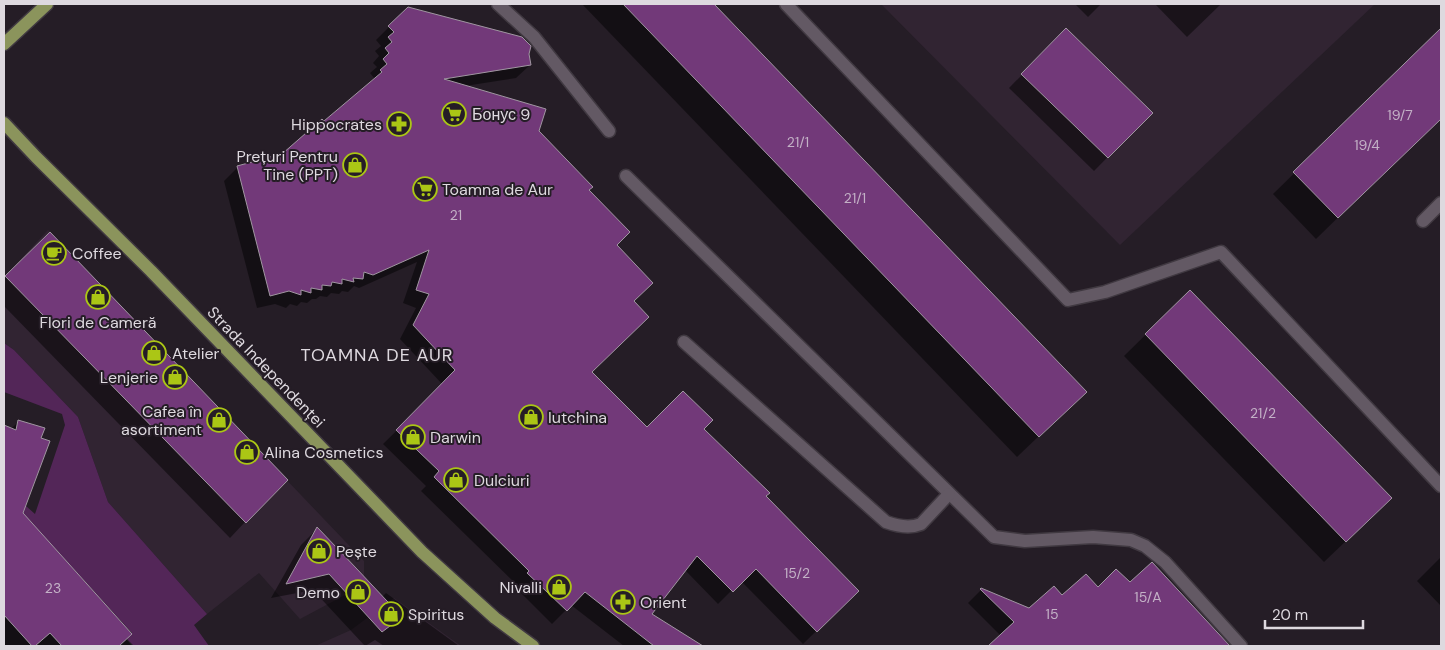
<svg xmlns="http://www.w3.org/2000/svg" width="1445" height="650" viewBox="0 0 1445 650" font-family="'DM Sans',sans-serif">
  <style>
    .built { fill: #312432 }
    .green { fill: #532658 }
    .shadow { fill: #0007 }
    .building { fill: #723979; stroke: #a096a1 }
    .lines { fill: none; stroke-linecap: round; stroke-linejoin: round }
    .minor-casing { stroke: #403941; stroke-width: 15 }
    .major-casing { stroke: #403941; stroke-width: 15 }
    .minor { stroke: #635964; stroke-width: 12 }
    .major { stroke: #8b945c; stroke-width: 12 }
    .labels { text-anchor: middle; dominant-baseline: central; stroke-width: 4; stroke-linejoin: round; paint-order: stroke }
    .number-label { font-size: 14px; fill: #c3b1c6 }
    .poi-label { font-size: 16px; fill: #ded9df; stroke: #251d26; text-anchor: start }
    .street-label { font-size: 16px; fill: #ded9df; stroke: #251d26 }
    .neighbourhood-label { font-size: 18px; letter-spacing: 1px; fill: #ded9df; stroke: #251d26 }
  </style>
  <rect width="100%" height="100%" fill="#251d26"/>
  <g class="built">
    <polygon points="881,4 1375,4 1120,245"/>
    <polygon points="48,230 364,561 364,577 347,594 300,619 259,573 207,614 108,502 78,417 14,350 4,343 5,276"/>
    <polygon points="394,598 461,646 315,646 351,630"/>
  </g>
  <polygon class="green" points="4,343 14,350 78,417 108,502 207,614 194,625 209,646 134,646 127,639 132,633 48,541 9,526 4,541 4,528 13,502 26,506 35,514 65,425 62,414 4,392"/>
  <g class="shadow">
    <polygon points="582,4 713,4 1085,392 1017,457"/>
    <polygon points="1075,4 1101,4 1088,17"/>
    <polygon points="1155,4 1221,4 1187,37"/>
    <polygon points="389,27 528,54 530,65 516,78 465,86 538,131 588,190 616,245 632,301 591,372 647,429 703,429 765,496 857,591 803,644 741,581 718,604 685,570 650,615 691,640 687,646 624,646 571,605 552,624 515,587 517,585 421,491 426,486 383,444 443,385 400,339 416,308 403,303 417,262 359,288 354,286 348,292 342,291 339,294 331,293 327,297 320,296 316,299 312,299 307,303 301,302 297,306 290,304 286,308 275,304 257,308 224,181 238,167 274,162 367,85 374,78 370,73 377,67 373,63 379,56 375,51 381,46 376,40"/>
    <polygon points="1066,30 1151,113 1094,171 1009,88"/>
    <polygon points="1441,30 1441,117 1316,239 1273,194"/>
    <polygon points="50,234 245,522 230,538 4,306 4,279"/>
    <polygon points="1190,291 1369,519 1324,562 1124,356"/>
    <polygon points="18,422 22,514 132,646 4,646 4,427 11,429"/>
    <polygon points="317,529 382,597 386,593 459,646 384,646 375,640 365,646 313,590 271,598 301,545"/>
    <polygon points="1441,557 1441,606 1417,581"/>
    <polygon points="1152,564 1228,646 990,646 1001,636 968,603 981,590 1029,610 1062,597 1098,589 1130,584"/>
  </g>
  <g class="building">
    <polygon points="623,4 714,4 1087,392 1039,437"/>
    <polygon points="408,7 522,37 531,46 529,54 531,65 444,79 546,109 539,131 593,187 589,190 630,232 617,245 653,283 634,301 649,317 592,372 647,427 683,391 713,420 704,429 770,493 766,496 859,591 817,632 756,569 733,592 697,556 652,614 703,646 654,646 585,592 567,611 527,573 529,571 434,477 439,471 396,430 455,370 413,325 429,294 416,290 429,250 373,275 364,272 363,279 353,278 354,282 342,279 342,284 332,282 331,286 322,285 322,290 311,288 311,293 301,290 301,295 289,291 270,296 237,166 252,162 258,156 264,161 270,156 274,161 322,119 324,121 382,72 380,70 387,64 383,59 389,53 385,48 392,42 388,37 394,32 388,26"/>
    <polygon points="1066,28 1153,113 1108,158 1021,74"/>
    <polygon points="1441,28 1441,119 1338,218 1293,172"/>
    <polygon points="50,232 288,480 246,523 5,276"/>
    <polygon points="1190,290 1392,498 1346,542 1145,334"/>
    <polygon points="18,420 45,428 41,438 50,441 23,513 132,634 119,646 62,646 50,633 35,646 32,646 4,615 4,425 16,430"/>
    <polygon points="317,527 356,568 402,617 382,632 329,574 286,584"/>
    <polygon points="1152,562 1230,646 988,646 1014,622 980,589 981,588 1029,608 1054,586 1062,595 1086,574 1098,587 1116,569 1130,582"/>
  </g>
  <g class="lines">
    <g class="minor-casing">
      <g id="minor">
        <polyline points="498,4 534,37 609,131"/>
        <polyline points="786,4 1068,300 1105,292 1221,252 1441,486"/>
        <polyline points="626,176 994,537 1025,541 1093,537 1131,540 1145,546 1165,562 1241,646"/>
        <polyline points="1423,221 1441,203"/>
        <path d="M684 342 886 522C897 526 909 529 921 524L949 494"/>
      </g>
    </g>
    <g class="major-casing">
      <g id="major">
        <polyline points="4,44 47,4"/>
        <polyline points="4,123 36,157 151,271 422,552 495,618 533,646"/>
      </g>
    </g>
    <use href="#minor" class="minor"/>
    <use href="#major" class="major"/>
  </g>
  <defs>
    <g id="supermarket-ring" transform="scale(1.25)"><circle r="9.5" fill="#251d26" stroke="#abc615" stroke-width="1.5"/><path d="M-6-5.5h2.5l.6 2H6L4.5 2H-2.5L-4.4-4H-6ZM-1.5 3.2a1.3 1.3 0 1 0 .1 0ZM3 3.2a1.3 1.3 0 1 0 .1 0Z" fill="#abc615"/></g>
    <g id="pharmacy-ring" transform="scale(1.25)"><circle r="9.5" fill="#251d26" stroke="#abc615" stroke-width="1.5"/><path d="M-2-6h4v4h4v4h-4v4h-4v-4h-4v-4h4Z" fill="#abc615"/></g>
    <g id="shop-ring" transform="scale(1.25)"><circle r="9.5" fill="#251d26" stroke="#abc615" stroke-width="1.5"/><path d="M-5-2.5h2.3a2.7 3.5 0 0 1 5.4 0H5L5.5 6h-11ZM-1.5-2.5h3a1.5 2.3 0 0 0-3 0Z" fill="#abc615"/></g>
    <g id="cafe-ring" transform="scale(1.25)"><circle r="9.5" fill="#251d26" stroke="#abc615" stroke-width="1.5"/><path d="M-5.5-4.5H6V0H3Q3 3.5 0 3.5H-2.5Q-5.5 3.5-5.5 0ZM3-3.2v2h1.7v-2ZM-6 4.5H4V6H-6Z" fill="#abc615"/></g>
  </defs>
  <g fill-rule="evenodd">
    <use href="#supermarket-ring" x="454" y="114"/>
    <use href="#pharmacy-ring" x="399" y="124"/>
    <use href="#shop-ring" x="355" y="165"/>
    <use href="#supermarket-ring" x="425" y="189"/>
    <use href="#cafe-ring" x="54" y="253"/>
    <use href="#shop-ring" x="98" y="297"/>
    <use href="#shop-ring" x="154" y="353"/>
    <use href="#shop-ring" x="175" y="377"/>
    <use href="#shop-ring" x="531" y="417"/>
    <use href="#shop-ring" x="219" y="420"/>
    <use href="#shop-ring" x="413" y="437"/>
    <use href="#shop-ring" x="247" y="452"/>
    <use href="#shop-ring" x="456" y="480"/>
    <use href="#shop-ring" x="319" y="551"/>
    <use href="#shop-ring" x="559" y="587"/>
    <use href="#shop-ring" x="358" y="592"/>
    <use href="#pharmacy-ring" x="623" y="602"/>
    <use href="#shop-ring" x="391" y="614"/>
  </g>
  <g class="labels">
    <g class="number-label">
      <text x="1400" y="115">19/7</text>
      <text x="798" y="142">21/1</text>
      <text x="1367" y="145">19/4</text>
      <text x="855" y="198">21/1</text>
      <text x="456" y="215">21</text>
      <text x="1263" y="413">21/2</text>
      <text x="797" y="573">15/2</text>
      <text x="53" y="588">23</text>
      <text x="1148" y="597">15/A</text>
      <text x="1052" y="614">15</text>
    </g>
    <g class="poi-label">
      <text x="472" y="114">Бонус 9</text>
      <text x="382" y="124" text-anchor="end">Hippocrates</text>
      <text x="338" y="156" text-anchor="end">Prețuri Pentru<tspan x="338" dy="18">Tine (PPT)</tspan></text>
      <text x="442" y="189">Toamna de Aur</text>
      <text x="72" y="253">Coffee</text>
      <text x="98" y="322" text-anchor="middle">Flori de Cameră</text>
      <text x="172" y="353">Atelier</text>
      <text x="158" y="377" text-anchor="end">Lenjerie</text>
      <text x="202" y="411" text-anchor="end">Cafea în<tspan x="202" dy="18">asortiment</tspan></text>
      <text x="548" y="417">Iutchina</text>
      <text x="430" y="437">Darwin</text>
      <text x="264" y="452">Alina Cosmetics</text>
      <text x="474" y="480">Dulciuri</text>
      <text x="336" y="551">Pește</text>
      <text x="542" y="587" text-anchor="end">Nivalli</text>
      <text x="340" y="592" text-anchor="end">Demo</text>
      <text x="640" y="602">Orient</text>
      <text x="408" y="614">Spiritus</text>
    </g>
    <g class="street-label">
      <text transform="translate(266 367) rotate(46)">Strada Independenței</text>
    </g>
    <g class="neighbourhood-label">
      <text x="377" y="355">TOAMNA DE AUR</text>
    </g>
  </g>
  <rect width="1445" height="650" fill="none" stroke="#ded9df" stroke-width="10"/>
  <path d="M1265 620v8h98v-8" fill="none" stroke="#ded9df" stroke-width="2.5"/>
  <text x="1272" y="620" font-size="15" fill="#ded9df" stroke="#251d26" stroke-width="4" paint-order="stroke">20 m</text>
</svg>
